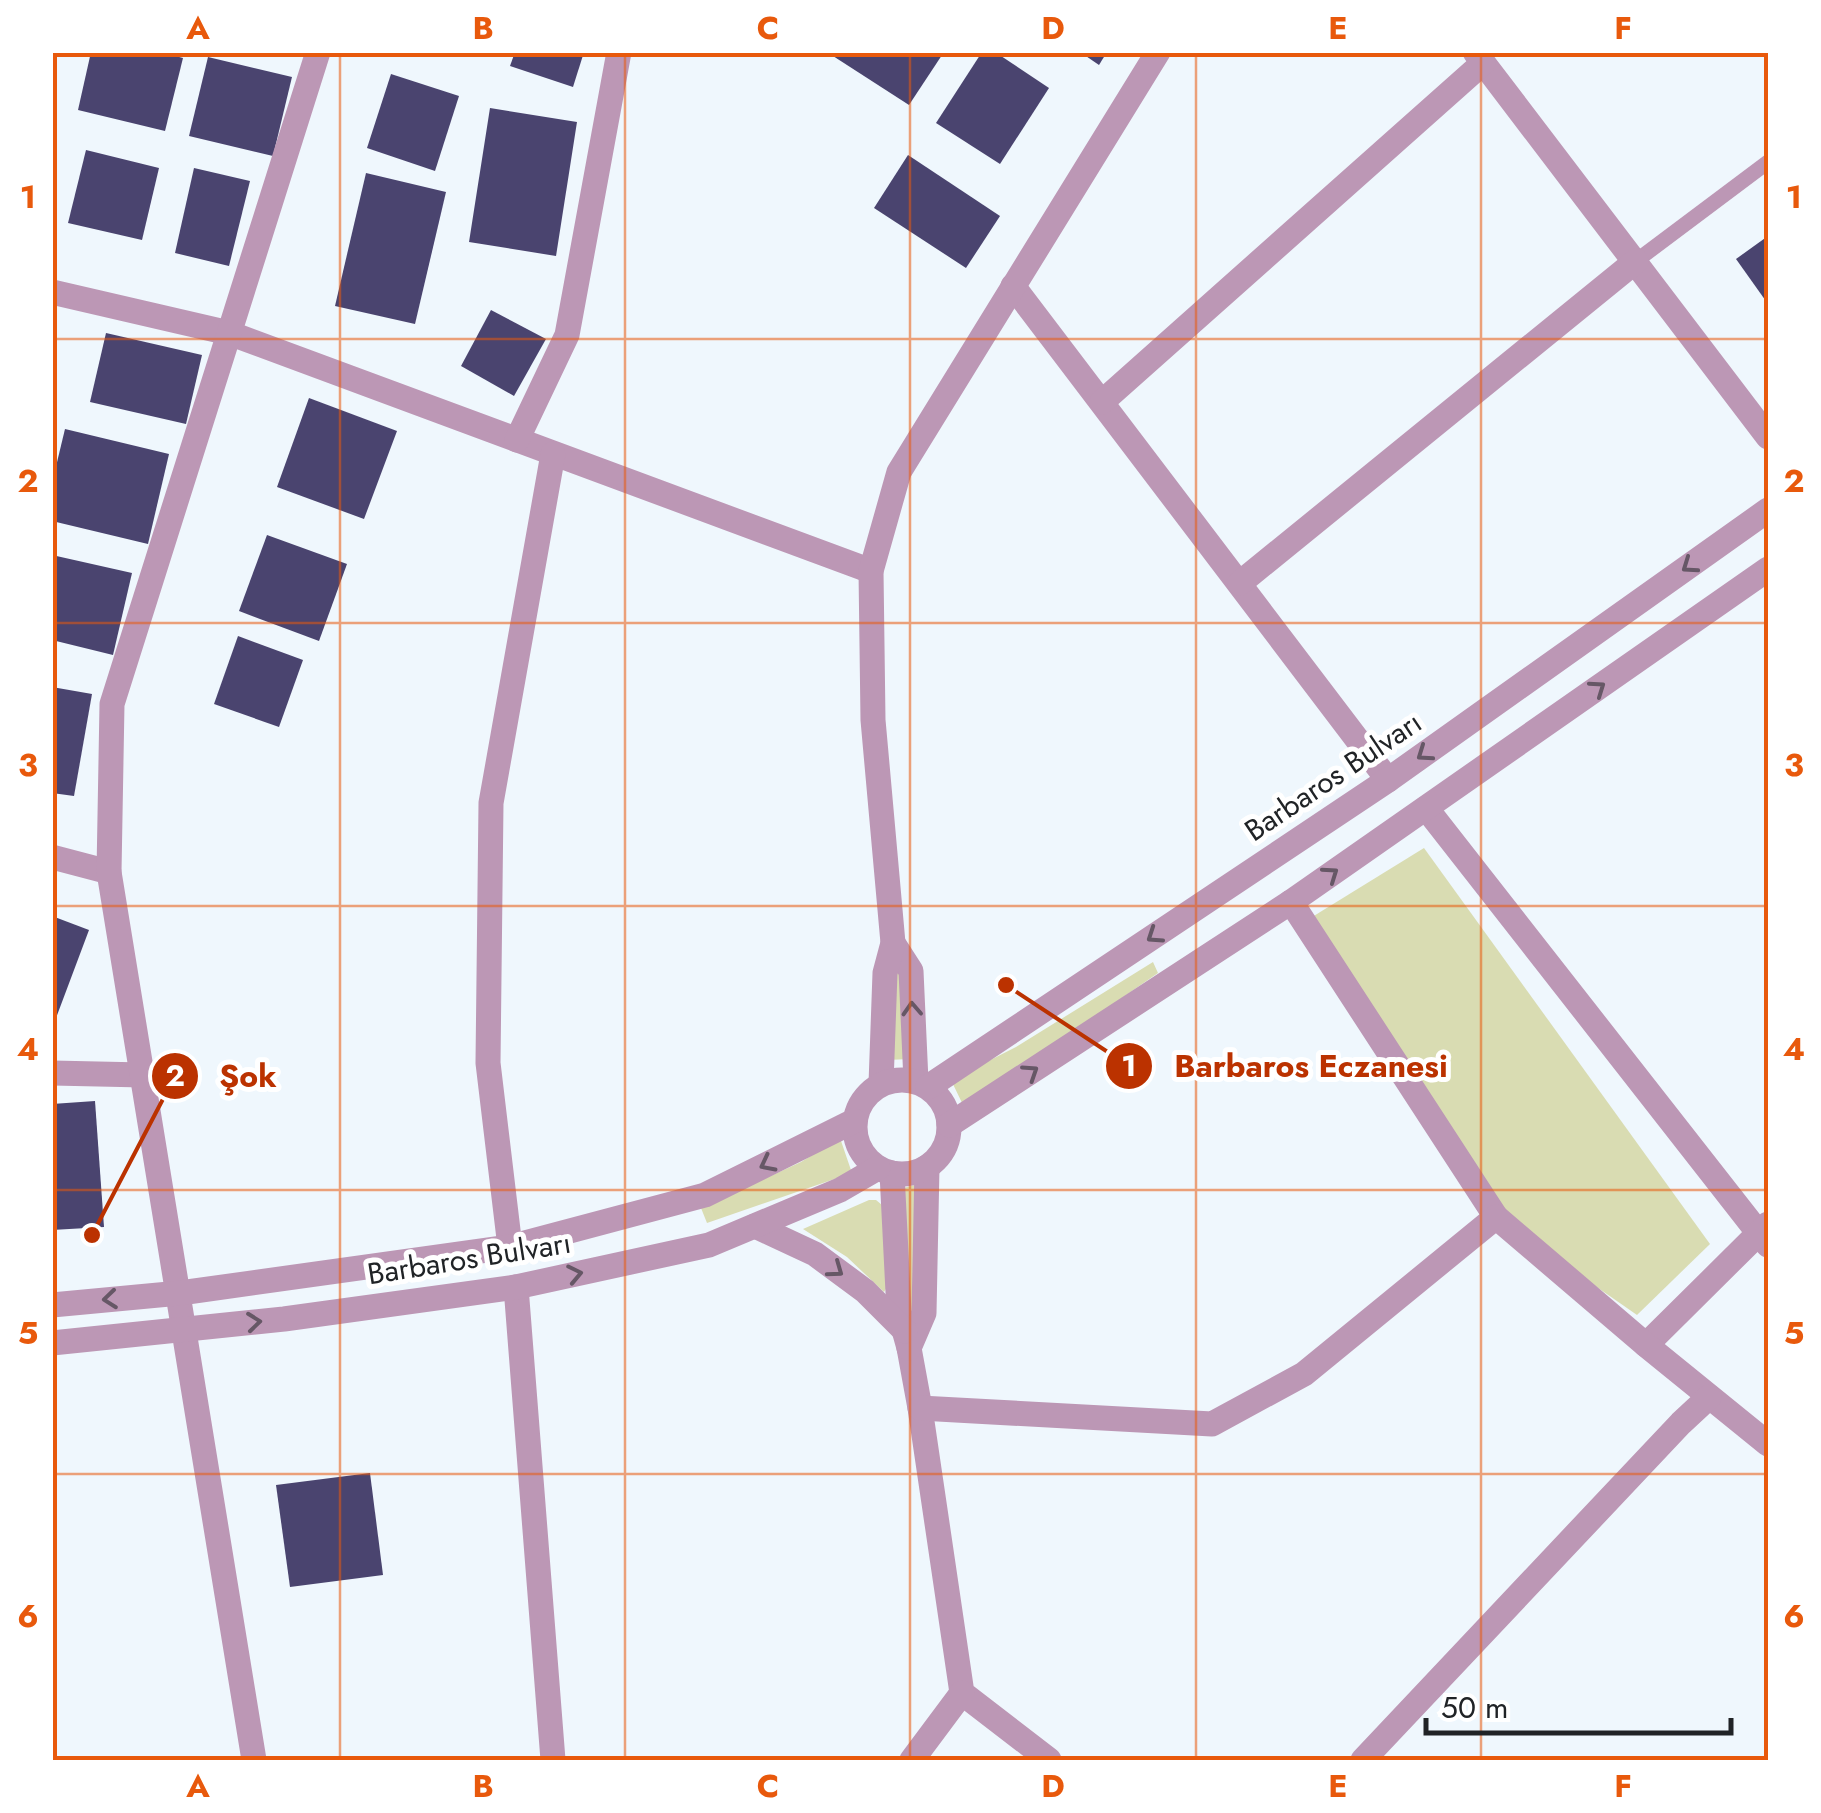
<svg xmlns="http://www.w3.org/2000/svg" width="1821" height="1813" viewBox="0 0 1821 1813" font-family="Jost,sans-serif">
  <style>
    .green { fill: #d9dcb2 }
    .building { fill: #4a446f }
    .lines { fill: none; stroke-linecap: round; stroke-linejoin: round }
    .service { stroke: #bc97b5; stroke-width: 15 }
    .minor { stroke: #bc97b5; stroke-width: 25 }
    .tertiary { stroke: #bc97b5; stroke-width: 25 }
    .oneway { stroke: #665766 }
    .grid { fill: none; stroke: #e8590c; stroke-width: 2.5; stroke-opacity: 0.55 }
    .labels { text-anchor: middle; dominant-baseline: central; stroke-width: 10; stroke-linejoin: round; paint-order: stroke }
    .street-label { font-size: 30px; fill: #202326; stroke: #fff }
    .leader { fill: none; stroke: #bb3200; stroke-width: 4 }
    .callout-dot { fill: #bb3200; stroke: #fff; stroke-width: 4 }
    .mark-label { font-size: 30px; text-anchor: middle; font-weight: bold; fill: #fff }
    .callout-label { font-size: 32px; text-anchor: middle; font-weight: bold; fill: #bb3200; stroke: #fff; stroke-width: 10; stroke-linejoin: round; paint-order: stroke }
    .neatline { fill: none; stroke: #e8590c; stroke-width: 4 }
    .grid-label { font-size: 32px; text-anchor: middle; font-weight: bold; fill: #e8590c }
  </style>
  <rect width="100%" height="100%" fill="#eff7fd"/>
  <g class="green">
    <polygon points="1424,848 1710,1244 1637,1315 1496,1217 1304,922"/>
    <polygon points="894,952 904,993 910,1059 887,1060"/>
    <polygon points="1153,962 1158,973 964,1107 951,1080 1016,1047"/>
    <polygon points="840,1138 852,1173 707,1223 701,1208 801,1162"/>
    <polygon points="922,1183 912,1330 896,1190"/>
    <polygon points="869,1200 876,1200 882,1205 887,1287 884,1292 847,1257 803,1229"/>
  </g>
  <g class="building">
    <polygon points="91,52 160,52 183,58 165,131 78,110"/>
    <polygon points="515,52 584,52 573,87 510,66"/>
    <polygon points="836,52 944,52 909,105 833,56"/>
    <polygon points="982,52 995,52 1049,88 1000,164 936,123"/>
    <polygon points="1080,52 1107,52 1099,65"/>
    <polygon points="208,57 292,77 273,156 189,136"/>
    <polygon points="391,74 459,96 435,171 367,148"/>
    <polygon points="490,108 577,122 556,256 469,242"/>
    <polygon points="86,150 159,168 142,240 68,223"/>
    <polygon points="908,155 1000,216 966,268 874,208"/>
    <polygon points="194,168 250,181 229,266 175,253"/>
    <polygon points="366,173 446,192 415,324 335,306"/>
    <polygon points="1768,236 1768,304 1736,259"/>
    <polygon points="491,310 546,339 514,396 461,366"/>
    <polygon points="106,333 202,355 186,424 90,402"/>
    <polygon points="309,398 397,431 364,519 277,487"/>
    <polygon points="65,429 169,454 148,544 52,521 52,483"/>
    <polygon points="267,535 347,564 319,641 239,611"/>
    <polygon points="52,555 132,573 113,655 52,640"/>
    <polygon points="238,636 303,660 279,727 214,704"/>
    <polygon points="52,687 92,694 74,796 52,793"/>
    <polygon points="52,916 89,930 53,1026 52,1026"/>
    <polygon points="95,1101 104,1227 52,1230 52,1104"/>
    <polygon points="370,1473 383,1575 290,1587 276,1485"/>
  </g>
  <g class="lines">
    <polyline class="service" points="1636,261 1768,162"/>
    <g class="minor">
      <polyline points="1475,52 1768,437"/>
      <polyline points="1013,286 1388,780"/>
      <polyline points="52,292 229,333 871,571"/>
      <polyline points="1102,402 1483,63"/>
      <polyline points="517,440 567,335 619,52"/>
      <polyline points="1240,583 1636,261"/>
      <polyline points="1426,808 1768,1245"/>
      <polyline points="52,857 109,872"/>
      <polyline points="1291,902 1496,1217"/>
      <polyline points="893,943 911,971 916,1081"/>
      <polyline points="52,1073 144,1075"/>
      <polyline points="881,1084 885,973 893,943 873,720 871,571 899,472 1158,52"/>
      <polyline points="892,1173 899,1312 909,1348 920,1408 962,1693 1049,1760"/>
      <polyline points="510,1247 488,1063 491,803 553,454"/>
      <polyline points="516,1287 553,1760"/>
      <polyline points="1646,1345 1768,1224"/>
      <polyline points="909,1348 924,1313 927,1167"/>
      <polyline points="920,1408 1212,1424 1304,1374 1496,1217 1646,1345 1768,1444"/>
      <polyline points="254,1760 109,872 112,704 318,52"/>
      <polyline points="912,1760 962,1693"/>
      <polyline points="1363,1760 1681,1423 1709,1397"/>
    </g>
    <g class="tertiary">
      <circle cx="902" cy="1127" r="47"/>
      <polyline points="928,1087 1388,780 1768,510"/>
      <polyline points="949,1125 1291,902 1768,569"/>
      <polyline points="755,1226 815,1254 865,1291 905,1331"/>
      <polyline points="52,1305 180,1293 510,1247 705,1195 854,1121"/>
      <polyline points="52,1343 284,1319 516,1287 709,1245 840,1190 878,1168"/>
    </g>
  </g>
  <defs><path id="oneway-chevron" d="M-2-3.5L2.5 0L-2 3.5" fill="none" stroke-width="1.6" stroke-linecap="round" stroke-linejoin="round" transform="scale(2.5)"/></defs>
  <g class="oneway">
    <use href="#oneway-chevron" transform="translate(1689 566) rotate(145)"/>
    <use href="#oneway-chevron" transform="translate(1598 688) rotate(-35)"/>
    <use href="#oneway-chevron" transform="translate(1424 754) rotate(145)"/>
    <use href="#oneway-chevron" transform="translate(1331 874) rotate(-35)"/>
    <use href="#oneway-chevron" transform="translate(1154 936) rotate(146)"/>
    <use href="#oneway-chevron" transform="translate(912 1009) rotate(-93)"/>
    <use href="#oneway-chevron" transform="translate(1031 1072) rotate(-33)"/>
    <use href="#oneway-chevron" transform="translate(767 1164) rotate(153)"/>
    <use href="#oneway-chevron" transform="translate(836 1270) rotate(36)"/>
    <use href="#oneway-chevron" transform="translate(575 1274) rotate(-12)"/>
    <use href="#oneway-chevron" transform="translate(110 1299) rotate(174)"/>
    <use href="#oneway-chevron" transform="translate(254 1322) rotate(-6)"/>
  </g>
  <path class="grid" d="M340 52V1760M625 52V1760M910 52V1760M1196 52V1760M1481 52V1760M52 339H1768M52 623H1768M52 906H1768M52 1190H1768M52 1474H1768"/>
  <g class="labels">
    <g class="street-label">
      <text transform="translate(1333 776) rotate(-34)">Barbaros Bulvarı</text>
      <text transform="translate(469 1258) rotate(-9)">Barbaros Bulvarı</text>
    </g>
  </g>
  <path class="leader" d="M1006 985L1129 1066M92 1235L175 1076"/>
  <g class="callout-dot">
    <circle cx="1006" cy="985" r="10"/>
    <circle cx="92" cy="1235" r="10"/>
    <circle cx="1129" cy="1066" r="25"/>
    <circle cx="175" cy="1076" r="25"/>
  </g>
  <g class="mark-label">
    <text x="1129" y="1076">1</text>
    <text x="175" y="1086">2</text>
  </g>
  <g class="callout-label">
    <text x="1311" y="1077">Barbaros Eczanesi</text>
    <text x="248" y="1087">Şok</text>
  </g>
  <rect width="1821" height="1813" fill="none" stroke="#ffffff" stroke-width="110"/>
  <path d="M1426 1718v15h305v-15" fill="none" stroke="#202326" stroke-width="5"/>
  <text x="1441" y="1718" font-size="30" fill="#202326" stroke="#ffffff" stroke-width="8" paint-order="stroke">50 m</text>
  <rect x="55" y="55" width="1711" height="1703" class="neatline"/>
  <g class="grid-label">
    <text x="198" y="39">A</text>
    <text x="483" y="39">B</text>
    <text x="768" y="39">C</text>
    <text x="1053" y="39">D</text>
    <text x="1338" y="39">E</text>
    <text x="1623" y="39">F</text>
    <text x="28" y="208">1</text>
    <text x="1794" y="208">1</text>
    <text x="28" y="492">2</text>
    <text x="1794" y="492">2</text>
    <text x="28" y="776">3</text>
    <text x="1794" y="776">3</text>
    <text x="28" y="1060">4</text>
    <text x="1794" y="1060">4</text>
    <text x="28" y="1344">5</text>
    <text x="1794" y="1344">5</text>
    <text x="28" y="1627">6</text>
    <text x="1794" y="1627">6</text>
    <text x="198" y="1797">A</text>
    <text x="483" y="1797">B</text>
    <text x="768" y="1797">C</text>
    <text x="1053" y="1797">D</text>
    <text x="1338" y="1797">E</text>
    <text x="1623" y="1797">F</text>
  </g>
</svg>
